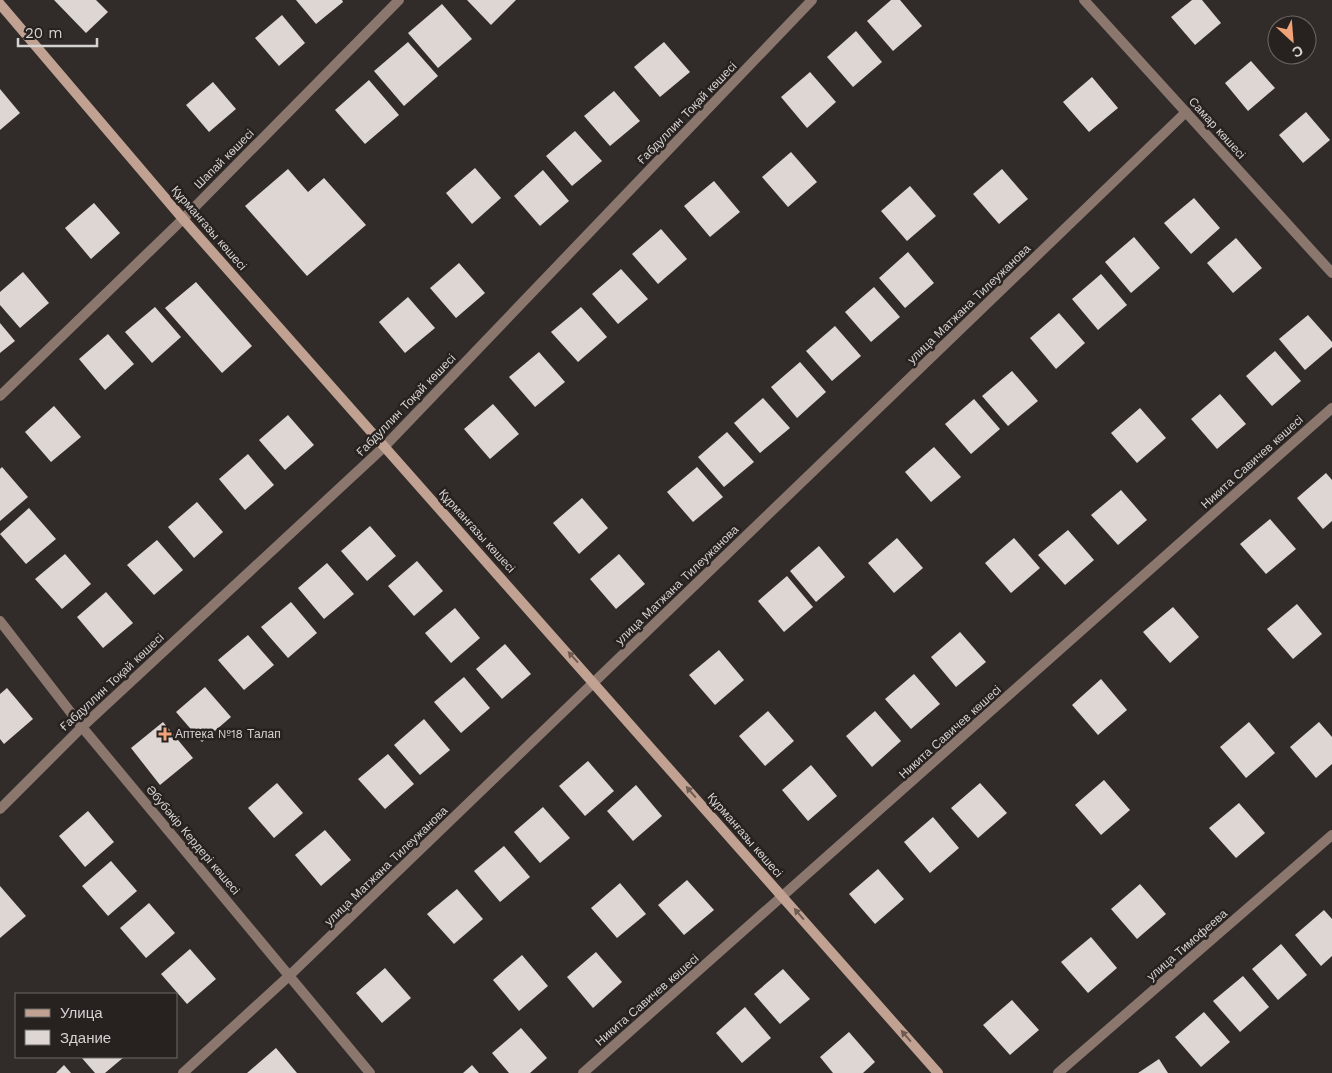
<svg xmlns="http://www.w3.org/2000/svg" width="1332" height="1073" viewBox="0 0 1332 1073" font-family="'Work Sans',sans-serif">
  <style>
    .building { fill: #ddd6d2 }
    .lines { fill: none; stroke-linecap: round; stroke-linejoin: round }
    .street { stroke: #8b776d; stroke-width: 10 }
    .secondary { stroke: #c1a191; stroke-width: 10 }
    .oneway { fill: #6c5b52 }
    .poi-dot { fill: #f0a378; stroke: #27221f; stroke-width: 2 }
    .labels { text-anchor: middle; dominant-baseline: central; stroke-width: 5; stroke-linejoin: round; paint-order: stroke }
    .street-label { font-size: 12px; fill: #d6d2d1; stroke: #27221f }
    .poi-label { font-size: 12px; fill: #d6d2d1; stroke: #27221f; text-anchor: start }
  </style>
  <rect width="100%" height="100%" fill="#312c29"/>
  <g class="building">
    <polygon points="54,0 96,0 108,12 86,33"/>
    <polygon points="296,0 342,0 343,2 316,24"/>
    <polygon points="467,0 516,0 491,25"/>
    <polygon points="891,0 900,0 922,26 893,51 867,21"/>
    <polygon points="1192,0 1202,0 1221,23 1195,45 1171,17"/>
    <polygon points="442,4 472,39 438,68 408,33"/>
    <polygon points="282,15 305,43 279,66 255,38"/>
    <polygon points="856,31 882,62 853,87 827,57"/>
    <polygon points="408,42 438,76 404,106 374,71"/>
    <polygon points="664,42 690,72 660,97 634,67"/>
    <polygon points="1251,61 1275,88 1248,111 1225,83"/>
    <polygon points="810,72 836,102 807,128 781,97"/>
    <polygon points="1092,77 1118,108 1089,132 1063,102"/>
    <polygon points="369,80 399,115 365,144 335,110"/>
    <polygon points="213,82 236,109 209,132 186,105"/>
    <polygon points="0,89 20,113 0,130"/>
    <polygon points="614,91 640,121 610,146 584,116"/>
    <polygon points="1306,112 1330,140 1303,163 1279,135"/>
    <polygon points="575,131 602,161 572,186 546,156"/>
    <polygon points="791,152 817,182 788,207 762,177"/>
    <polygon points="475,168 501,198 472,224 446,193"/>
    <polygon points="288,169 308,192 324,178 366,225 307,276 245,206"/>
    <polygon points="1002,169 1028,199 999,224 973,194"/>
    <polygon points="543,170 569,201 540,226 514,196"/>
    <polygon points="714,181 740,212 710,237 684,206"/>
    <polygon points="910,186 936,216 907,241 881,211"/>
    <polygon points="1194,198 1220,228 1191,254 1164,223"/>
    <polygon points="94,203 120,233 91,259 65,228"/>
    <polygon points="661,229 687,259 658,284 632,254"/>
    <polygon points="1134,237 1160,268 1131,293 1105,262"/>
    <polygon points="1236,238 1262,268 1233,293 1207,263"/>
    <polygon points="908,252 934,283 905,308 879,278"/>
    <polygon points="459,263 485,293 456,318 430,288"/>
    <polygon points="621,269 648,299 618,324 592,294"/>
    <polygon points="23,272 49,303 20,328 0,305 0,292"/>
    <polygon points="1101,274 1127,305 1098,330 1072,299"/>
    <polygon points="196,282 252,346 222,373 165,308"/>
    <polygon points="874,287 900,317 871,342 845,312"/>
    <polygon points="408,297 435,328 405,353 379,322"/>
    <polygon points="155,307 181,337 152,363 125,332"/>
    <polygon points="581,307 607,337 578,362 551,332"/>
    <polygon points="1059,313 1085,343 1056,369 1030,338"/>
    <polygon points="1308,315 1332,342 1332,347 1305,370 1279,339"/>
    <polygon points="0,323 15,341 0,353"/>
    <polygon points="835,326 861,356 832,381 806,351"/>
    <polygon points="108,334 134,364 105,390 79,359"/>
    <polygon points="1275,351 1301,381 1272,406 1246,376"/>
    <polygon points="539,352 565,382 535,407 509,377"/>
    <polygon points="800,362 826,392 797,418 771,387"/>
    <polygon points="1012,371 1038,401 1008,426 982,396"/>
    <polygon points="1220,394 1246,424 1217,449 1191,419"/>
    <polygon points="763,398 790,428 760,453 734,423"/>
    <polygon points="974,399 1000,429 971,454 945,424"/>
    <polygon points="493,404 519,434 490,459 464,429"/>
    <polygon points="54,406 81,437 51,462 25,432"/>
    <polygon points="1140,408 1166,438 1137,463 1111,433"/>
    <polygon points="288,415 314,445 285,470 259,440"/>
    <polygon points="727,432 754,462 724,487 698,457"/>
    <polygon points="934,447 961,477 931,502 905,472"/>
    <polygon points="248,454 274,485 245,510 219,479"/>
    <polygon points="2,467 28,497 0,521 0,469"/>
    <polygon points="697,467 723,497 693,522 667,492"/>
    <polygon points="1326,473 1332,480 1332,521 1323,529 1297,498"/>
    <polygon points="1121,490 1147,520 1118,545 1091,515"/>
    <polygon points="582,498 608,528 579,554 553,523"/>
    <polygon points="197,502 223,532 194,558 168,527"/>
    <polygon points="29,508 56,539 26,564 0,534"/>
    <polygon points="1270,519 1296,549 1266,574 1240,544"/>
    <polygon points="370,526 396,556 367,581 341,551"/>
    <polygon points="1068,530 1094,560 1065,585 1038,555"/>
    <polygon points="897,538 923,568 894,593 868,563"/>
    <polygon points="1014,538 1040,568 1011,593 985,563"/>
    <polygon points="157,540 183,570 154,595 127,565"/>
    <polygon points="819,546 845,577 816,602 790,571"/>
    <polygon points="65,554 91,584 62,609 35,579"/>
    <polygon points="619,554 645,584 616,609 590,579"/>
    <polygon points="417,561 443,591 414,616 388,586"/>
    <polygon points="327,563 354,594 324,619 298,588"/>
    <polygon points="787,576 813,607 784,632 758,601"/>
    <polygon points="106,592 133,623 103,648 77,617"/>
    <polygon points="291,602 317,633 288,658 261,627"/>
    <polygon points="1297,604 1322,634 1293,659 1267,629"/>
    <polygon points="1173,607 1199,637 1170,663 1143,632"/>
    <polygon points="455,608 480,638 451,663 425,633"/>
    <polygon points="960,632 986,662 956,687 931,657"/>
    <polygon points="248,635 274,665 244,690 218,660"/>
    <polygon points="505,644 531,674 502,699 476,669"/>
    <polygon points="719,650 744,680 715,705 689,675"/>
    <polygon points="914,674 940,704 911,729 885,699"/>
    <polygon points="464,677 490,708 461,733 434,702"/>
    <polygon points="1101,679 1127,710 1098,735 1072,705"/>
    <polygon points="205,687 231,717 202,742 176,712"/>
    <polygon points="7,688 33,719 4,744 0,739 0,694"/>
    <polygon points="768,711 794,741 765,766 739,736"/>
    <polygon points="875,711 901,741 872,767 846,736"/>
    <polygon points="424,719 450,750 420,775 394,745"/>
    <polygon points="163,722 193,758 160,785 131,748"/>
    <polygon points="1249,722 1275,753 1246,778 1220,747"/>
    <polygon points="1319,722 1332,737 1332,764 1316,778 1290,747"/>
    <polygon points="388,754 414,784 385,809 358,779"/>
    <polygon points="588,761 614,791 585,816 559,786"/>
    <polygon points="811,765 837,796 808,821 782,790"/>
    <polygon points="1104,780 1130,810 1101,835 1075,805"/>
    <polygon points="277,783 303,813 274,838 248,808"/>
    <polygon points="980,783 1007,813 978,838 951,808"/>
    <polygon points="636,785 662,816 633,841 607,811"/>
    <polygon points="1239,803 1265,833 1236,858 1209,828"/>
    <polygon points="543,807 570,838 540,863 514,832"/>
    <polygon points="88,811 114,842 85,867 59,836"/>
    <polygon points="933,817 959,848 930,873 904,842"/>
    <polygon points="325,830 351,860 321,886 295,855"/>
    <polygon points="504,846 530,877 500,902 474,871"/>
    <polygon points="111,861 137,891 108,916 82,886"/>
    <polygon points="878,869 904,899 875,924 849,894"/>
    <polygon points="687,880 714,910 684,935 658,905"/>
    <polygon points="620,883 646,914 617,938 591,908"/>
    <polygon points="1140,884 1166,914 1137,939 1111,909"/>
    <polygon points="0,886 26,916 0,938"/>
    <polygon points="457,889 483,919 454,944 427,914"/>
    <polygon points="149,903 175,933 146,958 120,928"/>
    <polygon points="1324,910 1332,919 1332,956 1321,966 1295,935"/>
    <polygon points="1091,937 1117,968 1088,993 1061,962"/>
    <polygon points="1281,944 1307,975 1278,1000 1252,969"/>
    <polygon points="190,949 216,979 187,1004 161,974"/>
    <polygon points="596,952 622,982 593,1008 567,977"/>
    <polygon points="522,955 548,986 519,1011 493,980"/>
    <polygon points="385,968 411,998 382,1023 356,993"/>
    <polygon points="783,969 810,999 780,1024 754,994"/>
    <polygon points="1243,976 1269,1007 1240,1032 1213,1001"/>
    <polygon points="1012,1000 1039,1030 1010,1055 983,1025"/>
    <polygon points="745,1007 771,1038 742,1063 716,1033"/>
    <polygon points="1204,1012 1230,1042 1201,1067 1175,1037"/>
    <polygon points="521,1028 547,1058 530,1073 509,1073 492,1053"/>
    <polygon points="849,1032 875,1062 863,1073 833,1073 820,1057"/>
    <polygon points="276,1048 297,1073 247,1073"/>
    <polygon points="81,1057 124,1057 105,1073 95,1073"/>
    <polygon points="1159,1059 1168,1073 1138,1073"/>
    <polygon points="64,1065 71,1073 56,1073"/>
    <polygon points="472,1065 479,1073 463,1073"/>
  </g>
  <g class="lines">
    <g class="street">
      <polyline points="1084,0 1332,273"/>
      <polyline points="0,396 183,219 399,0"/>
      <polyline points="0,621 82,727 370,1073"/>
      <polyline points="0,809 82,727 385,446 812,0"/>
      <polyline points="183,1073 290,975 1186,112"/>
      <polyline points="583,1073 1332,408"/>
      <polyline points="1058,1073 1332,835"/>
    </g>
    <polyline class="secondary" points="0,4 183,219 938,1073"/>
  </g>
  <defs><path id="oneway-solid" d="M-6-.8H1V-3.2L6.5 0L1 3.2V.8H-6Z" transform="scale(1.25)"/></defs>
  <g class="oneway">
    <use href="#oneway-solid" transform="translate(573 657) rotate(-132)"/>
    <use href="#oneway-solid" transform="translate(691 792) rotate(-131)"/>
    <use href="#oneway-solid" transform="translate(799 914) rotate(-131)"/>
    <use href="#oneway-solid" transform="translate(906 1036) rotate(-131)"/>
  </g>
  <path class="poi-dot" d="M162.5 726.5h5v5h5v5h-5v5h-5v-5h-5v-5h5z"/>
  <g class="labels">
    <g class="street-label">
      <text transform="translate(687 113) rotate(-46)">Ғабдуллин Тоқай көшесі</text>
      <text transform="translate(1217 128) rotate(48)">Самар көшесі</text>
      <text transform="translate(224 159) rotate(-45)">Шапай көшесі</text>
      <text transform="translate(209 228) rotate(49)">Құрманғазы көшесі</text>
      <text transform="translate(969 304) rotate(-44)">улица Матжана Тилеужанова</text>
      <text transform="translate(406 405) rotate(-46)">Ғабдуллин Тоқай көшесі</text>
      <text transform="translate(1252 462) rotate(-42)">Никита Савичев көшесі</text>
      <text transform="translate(477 531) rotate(48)">Құрманғазы көшесі</text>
      <text transform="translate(677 585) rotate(-44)">улица Матжана Тилеужанова</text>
      <text transform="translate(112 682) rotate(-43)">Ғабдуллин Тоқай көшесі</text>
      <text transform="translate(950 732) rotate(-42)">Никита Савичев көшесі</text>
      <text transform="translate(745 835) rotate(49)">Құрманғазы көшесі</text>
      <text transform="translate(193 840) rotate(50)">Әбубәкір Кердері көшесі</text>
      <text transform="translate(386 866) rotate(-44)">улица Матжана Тилеужанова</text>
      <text transform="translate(1187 945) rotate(-41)">улица Тимофеева</text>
      <text transform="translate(647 1000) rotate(-41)">Никита Савичев көшесі</text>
    </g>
    <g class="poi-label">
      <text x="175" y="734">Аптека №18 Талап</text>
    </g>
  </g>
  <rect x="15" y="993" width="162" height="65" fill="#27221f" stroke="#6d6866"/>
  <rect x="25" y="1009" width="25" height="8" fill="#c1a191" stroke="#6d6866"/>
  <text x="60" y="1018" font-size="15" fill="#d6d2d1">Улица</text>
  <rect x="25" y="1030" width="25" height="15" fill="#ddd6d2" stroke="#6d6866"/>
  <text x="60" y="1043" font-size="15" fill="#d6d2d1">Здание</text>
  <g transform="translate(1292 40) rotate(154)"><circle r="24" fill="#27221f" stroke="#6d6866"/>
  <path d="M0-4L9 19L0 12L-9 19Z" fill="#f0a378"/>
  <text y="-8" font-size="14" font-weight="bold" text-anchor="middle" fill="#d6d2d1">С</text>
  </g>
  <path d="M18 38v8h79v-8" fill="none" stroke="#d6d2d1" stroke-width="2.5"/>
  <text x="25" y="38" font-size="15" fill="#d6d2d1" stroke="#27221f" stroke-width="4" paint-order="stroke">20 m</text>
</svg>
